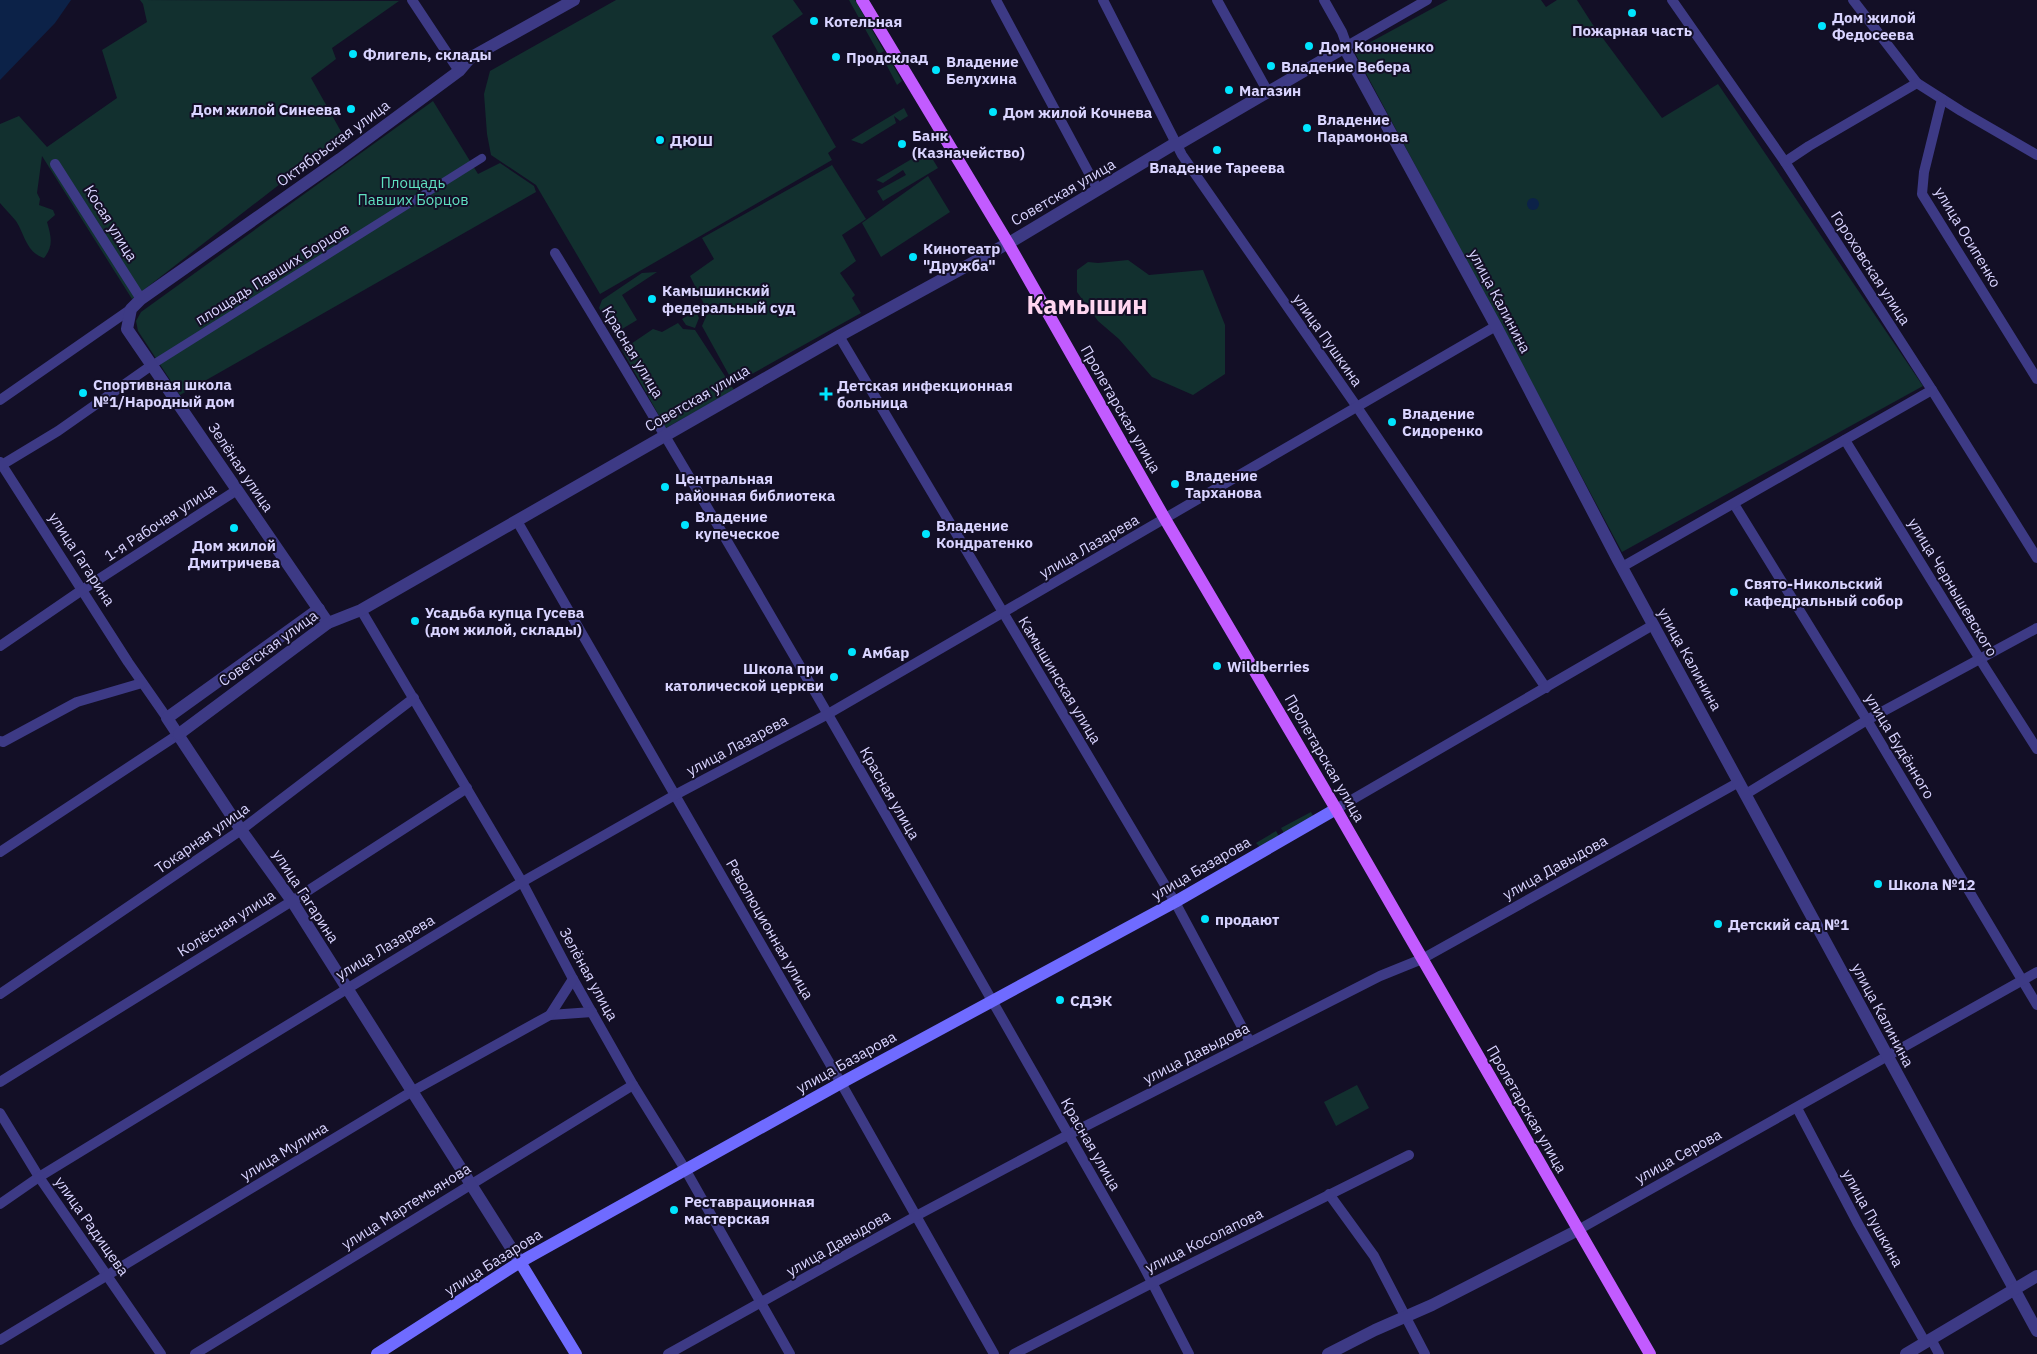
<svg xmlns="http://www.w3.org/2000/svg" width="2037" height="1354" viewBox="0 0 2037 1354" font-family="'IBM Plex Sans',sans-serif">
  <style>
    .green { fill: #12302f }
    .water { fill: #0c2248 }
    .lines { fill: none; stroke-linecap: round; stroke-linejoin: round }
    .pedestrian { stroke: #3d3a85; stroke-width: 8 }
    .minor { stroke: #3d3a85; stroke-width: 10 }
    .tertiary { stroke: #3d3a85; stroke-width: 12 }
    .secondary { stroke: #6f6bff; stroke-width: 12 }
    .primary { stroke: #c25bff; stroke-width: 12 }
    .poi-dot { fill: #00e5ff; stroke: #130f26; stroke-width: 2 }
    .labels { text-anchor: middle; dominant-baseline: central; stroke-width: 4; stroke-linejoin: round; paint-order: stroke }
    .poi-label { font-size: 15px; font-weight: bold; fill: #d9d4ff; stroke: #130f26; text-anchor: start }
    .street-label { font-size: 15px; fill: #d9d4ff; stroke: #130f26 }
    .park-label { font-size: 15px; fill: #5fe0c0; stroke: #130f26 }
    .town-label { font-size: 25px; font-weight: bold; fill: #ffd6f0; stroke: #130f26 }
  </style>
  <rect width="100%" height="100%" fill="#130f26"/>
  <g class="green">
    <path d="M140 0 399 1 332 48 336 59 311 78 343 135 132 299 42 156 37 193 40 199 39 205 53 210 55 215 47 222C51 236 54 246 44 258 26 252 25 235 16 221 11 215 5 209 0 203V124L19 116 47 147 117 98 102 50 147 22 143 4Z"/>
    <polygon points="616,0 793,0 803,14 772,36 836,147 828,153 832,160 600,294 536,185 491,155 487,134 484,94 490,71"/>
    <polygon points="849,0 855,0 884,51 879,54"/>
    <polygon points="1448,0 1541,0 1546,7 1557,0 1577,0 1593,25 1662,118 1718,84 1923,386 1622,552 1354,51"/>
    <polygon points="890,60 902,81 897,85 885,62"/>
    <polygon points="433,101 478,174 500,163 534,186 536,192 180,395 138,331 136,321 141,312"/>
    <polygon points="904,108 908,116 900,121 894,116 896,123 862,144 851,140"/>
    <polygon points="927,150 938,168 883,201 877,191 906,175 903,170 883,183 876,180"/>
    <polygon points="832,165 866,219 842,235 856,261 840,273 855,295 852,298 861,313 734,384 702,326 708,312 690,276 714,259 702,238"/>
    <polygon points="928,176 950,212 881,257 862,223"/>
    <polygon points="1128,260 1149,275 1203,270 1225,325 1225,374 1193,395 1152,377 1119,339 1098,321 1077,292 1077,270 1088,262 1098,263"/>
    <polygon points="657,272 622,295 637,320 622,329 625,336 617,339 599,308 602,300 642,273"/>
    <polygon points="696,311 699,318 695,328 686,325 682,319"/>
    <polygon points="678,323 683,329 695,330 734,390 666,428 622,350 653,329 662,332"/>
    <polygon points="1311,812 1314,818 1286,837 1281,828"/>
    <polygon points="1276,831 1280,838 1260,847 1256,843"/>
    <polygon points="1357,1085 1369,1108 1336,1126 1324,1102"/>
  </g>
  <g class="water">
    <polygon points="0,0 71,0 55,23 0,80"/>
    <circle cx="1533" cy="204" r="6"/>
  </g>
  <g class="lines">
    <polyline class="pedestrian" points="152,365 482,158"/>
    <g class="minor">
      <polyline points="412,0 459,71"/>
      <polyline points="996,0 1098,190"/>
      <polyline points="1103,0 1182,155 1357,407 1546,688"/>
      <polyline points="1217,0 1268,92"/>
      <polyline points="1324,0 1342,32 1347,46 1427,0"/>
      <polyline points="1672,0 1785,162 1932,390 2037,558"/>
      <polyline points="1853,0 1917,83 1961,111 2037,155"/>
      <polyline points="1942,99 1924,172 1922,194 2037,379"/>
      <polyline points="1785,162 1809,146 1917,83"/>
      <polyline points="55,164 141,299"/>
      <path d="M555 253C758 586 949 926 1143 1265L1189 1354"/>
      <polyline points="839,336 1175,902 1250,1042"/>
      <polyline points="0,400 131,309"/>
      <polyline points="1845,440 1986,669 2037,749"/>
      <polyline points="0,462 128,662 167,718"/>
      <polyline points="0,466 58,431 152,365"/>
      <polyline points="1734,504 1867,720 2037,1005"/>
      <polyline points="517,521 841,1083 994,1354"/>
      <polyline points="1622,567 1932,390"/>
      <polyline points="361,610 522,882 573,979 633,1085 685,1169 790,1354"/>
      <polyline points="0,646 82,590 237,490"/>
      <polyline points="0,741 3,742 77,702 142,683"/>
      <polyline points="1746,794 1867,720 2037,628"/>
      <polyline points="1336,809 1653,625"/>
      <polyline points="0,852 179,734"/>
      <polyline points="0,994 241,830 414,698"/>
      <polyline points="550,1015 592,1012"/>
      <polyline points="0,1082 292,901 467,788"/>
      <polyline points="1797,1108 1857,1222 1925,1342"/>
      <polyline points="0,1113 39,1177 161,1354"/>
      <polyline points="1329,1194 1374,1256 1425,1354"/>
      <polyline points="0,1204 39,1177 522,882 675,795 828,714 1496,326"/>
      <polyline points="1578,1230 2037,972"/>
      <polyline points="1931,1339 1939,1354"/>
      <polyline points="0,1340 411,1092 550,1015 573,979"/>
      <polyline points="195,1354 633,1085"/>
      <polyline points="668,1354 916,1216 1068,1135 1380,976 1422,959 1739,782"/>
      <polyline points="1014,1354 1152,1283 1409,1155"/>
    </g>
    <g class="tertiary">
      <polyline points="1347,46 1345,49 1496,326 1618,560 2037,1331"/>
      <polyline points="319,609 167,718 241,830 292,901 520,1262"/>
      <polyline points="328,623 127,329 131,309 141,299 340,159 459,71 470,58 574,0"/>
      <polyline points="179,734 328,623 361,610 839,336 1014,240 1174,144 1177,145 1347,46"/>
      <polyline points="1328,1354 1375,1330 1432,1305 1578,1230"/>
      <polyline points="1906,1354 2037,1276"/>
    </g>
    <g class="secondary">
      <polyline points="520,1262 576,1354"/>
      <polyline points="377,1354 520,1262 841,1083 1175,902 1336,809"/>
    </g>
    <polyline class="primary" points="862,0 1008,243 1165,519 1336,809 1650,1354"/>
  </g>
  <g class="poi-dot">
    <circle cx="1632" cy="13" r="5"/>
    <circle cx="814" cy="21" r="5"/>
    <circle cx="1822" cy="26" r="5"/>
    <circle cx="1309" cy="46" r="5"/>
    <circle cx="353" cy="54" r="5"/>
    <circle cx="836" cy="57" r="5"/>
    <circle cx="1271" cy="66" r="5"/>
    <circle cx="936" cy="70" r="5"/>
    <circle cx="1229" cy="90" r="5"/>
    <circle cx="351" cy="109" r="5"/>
    <circle cx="993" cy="112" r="5"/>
    <circle cx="1307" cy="128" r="5"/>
    <circle cx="660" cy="140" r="5"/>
    <circle cx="902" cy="144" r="5"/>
    <circle cx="1217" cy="150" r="5"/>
    <circle cx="913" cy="257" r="5"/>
    <circle cx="652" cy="299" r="5"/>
    <circle cx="83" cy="393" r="5"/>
    <path d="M823.5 386.5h5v5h5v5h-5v5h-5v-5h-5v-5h5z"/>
    <circle cx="1392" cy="422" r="5"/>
    <circle cx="1175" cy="484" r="5"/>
    <circle cx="665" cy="487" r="5"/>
    <circle cx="685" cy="525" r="5"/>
    <circle cx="234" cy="528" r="5"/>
    <circle cx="926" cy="534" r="5"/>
    <circle cx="1734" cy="592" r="5"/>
    <circle cx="415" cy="621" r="5"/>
    <circle cx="852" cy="652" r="5"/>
    <circle cx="1217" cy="666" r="5"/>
    <circle cx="834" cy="677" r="5"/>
    <circle cx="1878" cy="884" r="5"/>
    <circle cx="1205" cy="919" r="5"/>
    <circle cx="1718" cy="924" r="5"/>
    <circle cx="1060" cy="1000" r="5"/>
    <circle cx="674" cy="1210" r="5"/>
  </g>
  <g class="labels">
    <g class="poi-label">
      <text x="1832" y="17">Дом жилой<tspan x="1832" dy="17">Федосеева</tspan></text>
      <text x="824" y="21">Котельная</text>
      <text x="1632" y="30" text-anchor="middle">Пожарная часть</text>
      <text x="1319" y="46">Дом Кононенко</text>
      <text x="363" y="54">Флигель, склады</text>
      <text x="846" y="57">Продсклад</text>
      <text x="946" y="61">Владение<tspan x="946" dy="17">Белухина</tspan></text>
      <text x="1281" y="66">Владение Вебера</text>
      <text x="1239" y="90">Магазин</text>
      <text x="341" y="109" text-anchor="end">Дом жилой Синеева</text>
      <text x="1003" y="112">Дом жилой Кочнева</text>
      <text x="1317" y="119">Владение<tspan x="1317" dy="17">Парамонова</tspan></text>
      <text x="912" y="135">Банк<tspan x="912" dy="17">(Казначейство)</tspan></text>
      <text x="670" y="140">ДЮШ</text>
      <text x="1217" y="167" text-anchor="middle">Владение Тареева</text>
      <text x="923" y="248">Кинотеатр<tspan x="923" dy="17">"Дружба"</tspan></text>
      <text x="662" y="290">Камышинский<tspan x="662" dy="17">федеральный суд</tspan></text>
      <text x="93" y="384">Спортивная школа<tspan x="93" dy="17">№1/Народный дом</tspan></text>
      <text x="837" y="385">Детская инфекционная<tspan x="837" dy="17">больница</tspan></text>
      <text x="1402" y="413">Владение<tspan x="1402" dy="17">Сидоренко</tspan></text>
      <text x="1185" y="475">Владение<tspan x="1185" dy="17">Тарханова</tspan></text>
      <text x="675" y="478">Центральная<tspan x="675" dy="17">районная библиотека</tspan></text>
      <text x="695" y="516">Владение<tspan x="695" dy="17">купеческое</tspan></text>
      <text x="936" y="525">Владение<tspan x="936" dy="17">Кондратенко</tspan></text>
      <text x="234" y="545" text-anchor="middle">Дом жилой<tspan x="234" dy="17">Дмитричева</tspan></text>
      <text x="1744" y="583">Свято-Никольский<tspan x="1744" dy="17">кафедральный собор</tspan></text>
      <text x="425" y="612">Усадьба купца Гусева<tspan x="425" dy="17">(дом жилой, склады)</tspan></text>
      <text x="862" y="652">Амбар</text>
      <text x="1227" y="666">Wildberries</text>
      <text x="824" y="668" text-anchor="end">Школа при<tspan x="824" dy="17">католической церкви</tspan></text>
      <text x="1888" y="884">Школа №12</text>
      <text x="1215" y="919">продают</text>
      <text x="1728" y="924">Детский сад №1</text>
      <text x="1070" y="1000">СДЭК</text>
      <text x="684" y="1201">Реставрационная<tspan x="684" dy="17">мастерская</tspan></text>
    </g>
    <g class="street-label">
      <text transform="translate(333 143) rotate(-36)">Октябрьская улица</text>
      <text transform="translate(1063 192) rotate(-30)">Советская улица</text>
      <text transform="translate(111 223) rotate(58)">Косая улица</text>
      <text transform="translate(1968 237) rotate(59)">улица Осипенко</text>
      <text transform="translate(1871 268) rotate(57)">Гороховская улица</text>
      <text transform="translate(272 274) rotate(-32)">площадь Павших Борцов</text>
      <text transform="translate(1500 301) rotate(62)">улица Калинина</text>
      <text transform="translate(1328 340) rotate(55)">улица Пушкина</text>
      <text transform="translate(633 352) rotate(59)">Красная улица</text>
      <text transform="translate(697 398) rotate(-30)">Советская улица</text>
      <text transform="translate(1121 409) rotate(60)">Пролетарская улица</text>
      <text transform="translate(241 467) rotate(56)">Зелёная улица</text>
      <text transform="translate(160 522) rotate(-33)">1-я Рабочая улица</text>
      <text transform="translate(1089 546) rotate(-30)">улица Лазарева</text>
      <text transform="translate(82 559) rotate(57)">улица Гагарина</text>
      <text transform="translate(1953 587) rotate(59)">улица Чернышевского</text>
      <text transform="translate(268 648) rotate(-36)">Советская улица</text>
      <text transform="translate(1690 659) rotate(61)">улица Калинина</text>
      <text transform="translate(1060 680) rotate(59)">Камышинская улица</text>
      <text transform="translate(737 745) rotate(-28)">улица Лазарева</text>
      <text transform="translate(1900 746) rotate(59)">улица Будённого</text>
      <text transform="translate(1325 758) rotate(60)">Пролетарская улица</text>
      <text transform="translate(890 793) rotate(60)">Красная улица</text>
      <text transform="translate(202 838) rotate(-35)">Токарная улица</text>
      <text transform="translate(1555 867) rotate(-29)">улица Давыдова</text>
      <text transform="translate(1201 868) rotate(-30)">улица Базарова</text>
      <text transform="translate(306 896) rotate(57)">улица Гагарина</text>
      <text transform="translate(226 923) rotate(-32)">Колёсная улица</text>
      <text transform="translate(770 929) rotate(60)">Революционная улица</text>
      <text transform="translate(385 947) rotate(-31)">улица Лазарева</text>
      <text transform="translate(589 974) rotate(61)">Зелёная улица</text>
      <text transform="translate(1883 1015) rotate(62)">улица Калинина</text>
      <text transform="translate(1196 1053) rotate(-27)">улица Давыдова</text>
      <text transform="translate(846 1062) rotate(-29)">улица Базарова</text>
      <text transform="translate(1527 1109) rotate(60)">Пролетарская улица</text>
      <text transform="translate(1091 1144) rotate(60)">Красная улица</text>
      <text transform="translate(284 1151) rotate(-31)">улица Мулина</text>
      <text transform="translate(1678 1156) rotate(-29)">улица Серова</text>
      <text transform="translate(406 1206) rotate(-32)">улица Мартемьянова</text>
      <text transform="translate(1873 1218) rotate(61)">улица Пушкина</text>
      <text transform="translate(92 1226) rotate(55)">улица Радищева</text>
      <text transform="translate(1204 1240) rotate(-26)">улица Косолапова</text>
      <text transform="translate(838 1243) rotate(-30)">улица Давыдова</text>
      <text transform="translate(493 1262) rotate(-32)">улица Базарова</text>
    </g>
    <g class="park-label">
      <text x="413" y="182">Площадь<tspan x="413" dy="17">Павших Борцов</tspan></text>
    </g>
    <g class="town-label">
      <text x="1087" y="304">Камышин</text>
    </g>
  </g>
</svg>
